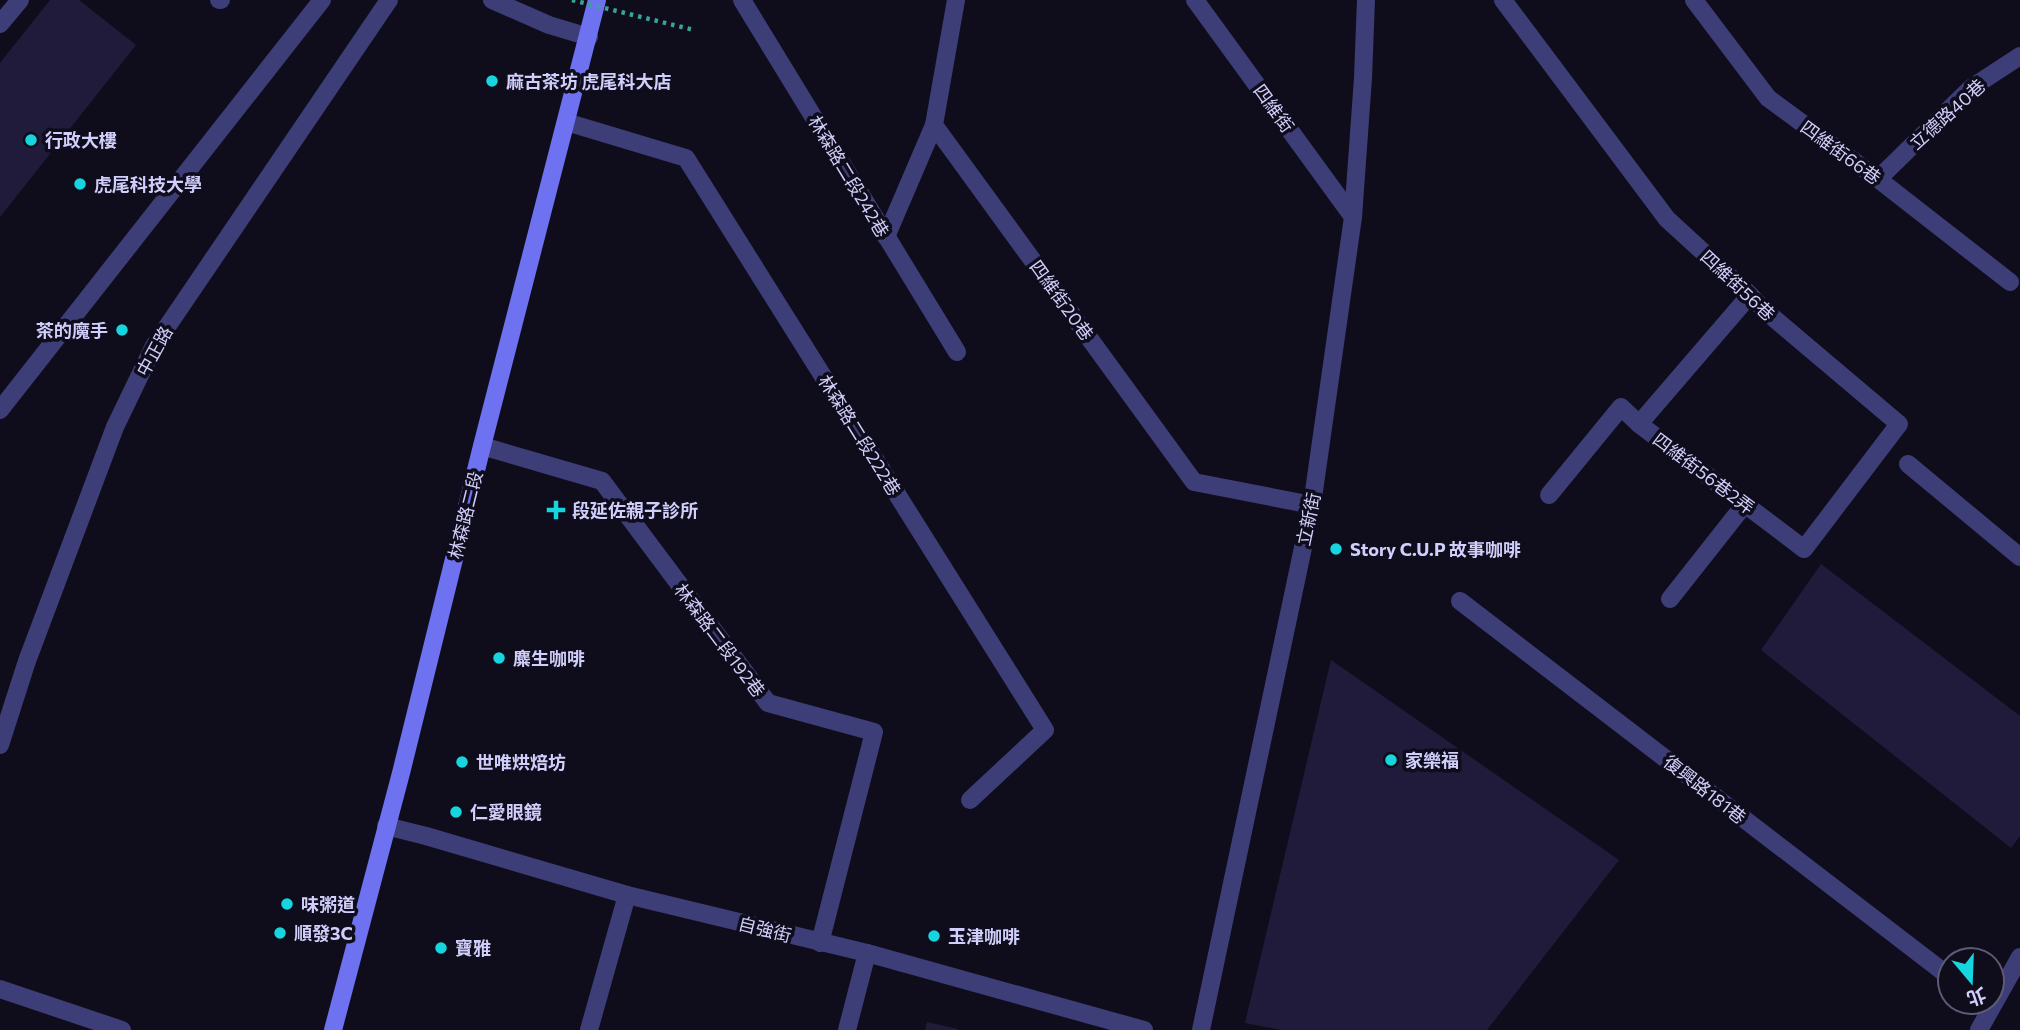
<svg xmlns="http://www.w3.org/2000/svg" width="2020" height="1030" viewBox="0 0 2020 1030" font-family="Commissioner,'Noto Sans TC',sans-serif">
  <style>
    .building { fill: #201b3b }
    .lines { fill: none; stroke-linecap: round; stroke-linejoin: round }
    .service { stroke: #3d3e77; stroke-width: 18 }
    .minor { stroke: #3d3e77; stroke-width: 18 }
    .secondary { stroke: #6e72f1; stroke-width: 18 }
    .path-bridge { stroke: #39a397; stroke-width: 4.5; stroke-dasharray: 3.5 5; stroke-linecap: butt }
    .poi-dot { fill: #16d5de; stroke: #0f0d1c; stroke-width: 2.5 }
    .labels { text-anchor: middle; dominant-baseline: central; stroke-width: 7; stroke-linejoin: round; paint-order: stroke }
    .poi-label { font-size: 18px; font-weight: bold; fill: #d0cefa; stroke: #0f0d1c; text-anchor: start }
    .street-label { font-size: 18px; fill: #d0cefa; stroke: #0f0d1c }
  </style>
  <rect width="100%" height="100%" fill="#0f0d1c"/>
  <g class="building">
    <polygon points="50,0 79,0 136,45 0,217 0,63"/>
    <polygon points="1821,564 2020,716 2020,836 2011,848 1761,650"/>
    <polygon points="1331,660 1619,860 1487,1030 1281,1030 1245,1023"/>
    <polygon points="927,1022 958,1029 958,1030 925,1030"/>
  </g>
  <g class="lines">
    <g class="service">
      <polyline points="219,0 221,0"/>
      <polyline points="742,0 957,352"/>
      <polyline points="956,0 934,125 1194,482 1312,505"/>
      <polyline points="1195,0 1353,217"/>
      <polyline points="1503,0 1667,219 1750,295 1763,309 1899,424 1804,549 1639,424 1750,295"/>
      <polyline points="1694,0 1768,98 1878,179 2010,282"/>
      <polyline points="0,24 20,0"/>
      <polyline points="566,122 686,158 1045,730 970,800"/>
      <polyline points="1878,179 1971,88 2020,56"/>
      <polyline points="886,237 934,125"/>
      <polyline points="0,410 322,0"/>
      <polyline points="482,446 602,481 768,703 874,732 820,943"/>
      <polyline points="1908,464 2020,557"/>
      <polyline points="1549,495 1621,407 1639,424"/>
      <polyline points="1670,599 1745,504"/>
      <polyline points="1460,601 1950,977"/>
      <polyline points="0,989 122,1030"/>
      <polyline points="589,1030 627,895"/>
    </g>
    <g class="minor">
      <polyline points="492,0 549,25 589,37"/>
      <polyline points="0,745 27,661 115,427 154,346 389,0"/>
      <polyline points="386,826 426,836 627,895 867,953 1144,1030"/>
      <polyline points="847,1030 867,953"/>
      <polyline points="1201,1030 1312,505 1353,217 1363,78 1366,0"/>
      <polyline points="1979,1030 2020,957"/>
    </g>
    <polyline class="secondary" points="333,1030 401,773 482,446 597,0"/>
    <polyline class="path-bridge" points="572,0 694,30"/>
  </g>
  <g class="poi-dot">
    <circle cx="492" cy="81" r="7"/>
    <circle cx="31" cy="140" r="7"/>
    <circle cx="80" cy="184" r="7"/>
    <circle cx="122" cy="330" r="7"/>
    <path d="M552.5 499.5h7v7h7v7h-7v7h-7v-7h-7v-7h7z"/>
    <circle cx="1336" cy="549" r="7"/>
    <circle cx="499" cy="658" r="7"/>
    <circle cx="1391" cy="760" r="7"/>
    <circle cx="462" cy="762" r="7"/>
    <circle cx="456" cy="812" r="7"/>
    <circle cx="287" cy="904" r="7"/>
    <circle cx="280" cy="933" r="7"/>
    <circle cx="934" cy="936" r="7"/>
    <circle cx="441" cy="948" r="7"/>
  </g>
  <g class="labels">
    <g class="poi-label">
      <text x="506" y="81">麻古茶坊 虎尾科大店</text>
      <text x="45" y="140">行政大樓</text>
      <text x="94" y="184">虎尾科技大學</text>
      <text x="108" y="330" text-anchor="end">茶的魔手</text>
      <text x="572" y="510">段延佐親子診所</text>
      <text x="1350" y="549">Story C.U.P 故事咖啡</text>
      <text x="513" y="658">麋生咖啡</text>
      <text x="1405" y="760">家樂福</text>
      <text x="476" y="762">世唯烘焙坊</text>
      <text x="470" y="812">仁愛眼鏡</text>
      <text x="301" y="904">味粥道</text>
      <text x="294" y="933">順發3C</text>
      <text x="948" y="936">玉津咖啡</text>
      <text x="455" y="948">寶雅</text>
    </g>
    <g class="street-label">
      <text transform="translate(1274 108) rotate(54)">四維街</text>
      <text transform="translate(1947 114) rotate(-42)">立德路40巷</text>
      <text transform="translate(1841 152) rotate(36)">四維街66巷</text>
      <text transform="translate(849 176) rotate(59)">林森路二段242巷</text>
      <text transform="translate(1738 285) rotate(43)">四維街56巷</text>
      <text transform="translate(1062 300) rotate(54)">四維街20巷</text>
      <text transform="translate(154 351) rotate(-61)">中正路</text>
      <text transform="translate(860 435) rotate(58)">林森路二段222巷</text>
      <text transform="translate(1704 473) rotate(37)">四維街56巷2弄</text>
      <text transform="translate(465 515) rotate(-76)">林森路二段</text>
      <text transform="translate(1308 519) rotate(-78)">立新街</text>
      <text transform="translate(720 640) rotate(53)">林森路二段192巷</text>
      <text transform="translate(1705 789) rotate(38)">復興路181巷</text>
      <text transform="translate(765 929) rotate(14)">自強街</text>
    </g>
  </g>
  <g transform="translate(1971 981) rotate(161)"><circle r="33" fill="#0f0d1c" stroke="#5c5a75" stroke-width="2"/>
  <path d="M0-5L12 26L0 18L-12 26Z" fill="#16d5de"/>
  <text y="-10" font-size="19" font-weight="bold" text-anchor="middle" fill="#d0cefa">北</text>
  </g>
</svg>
